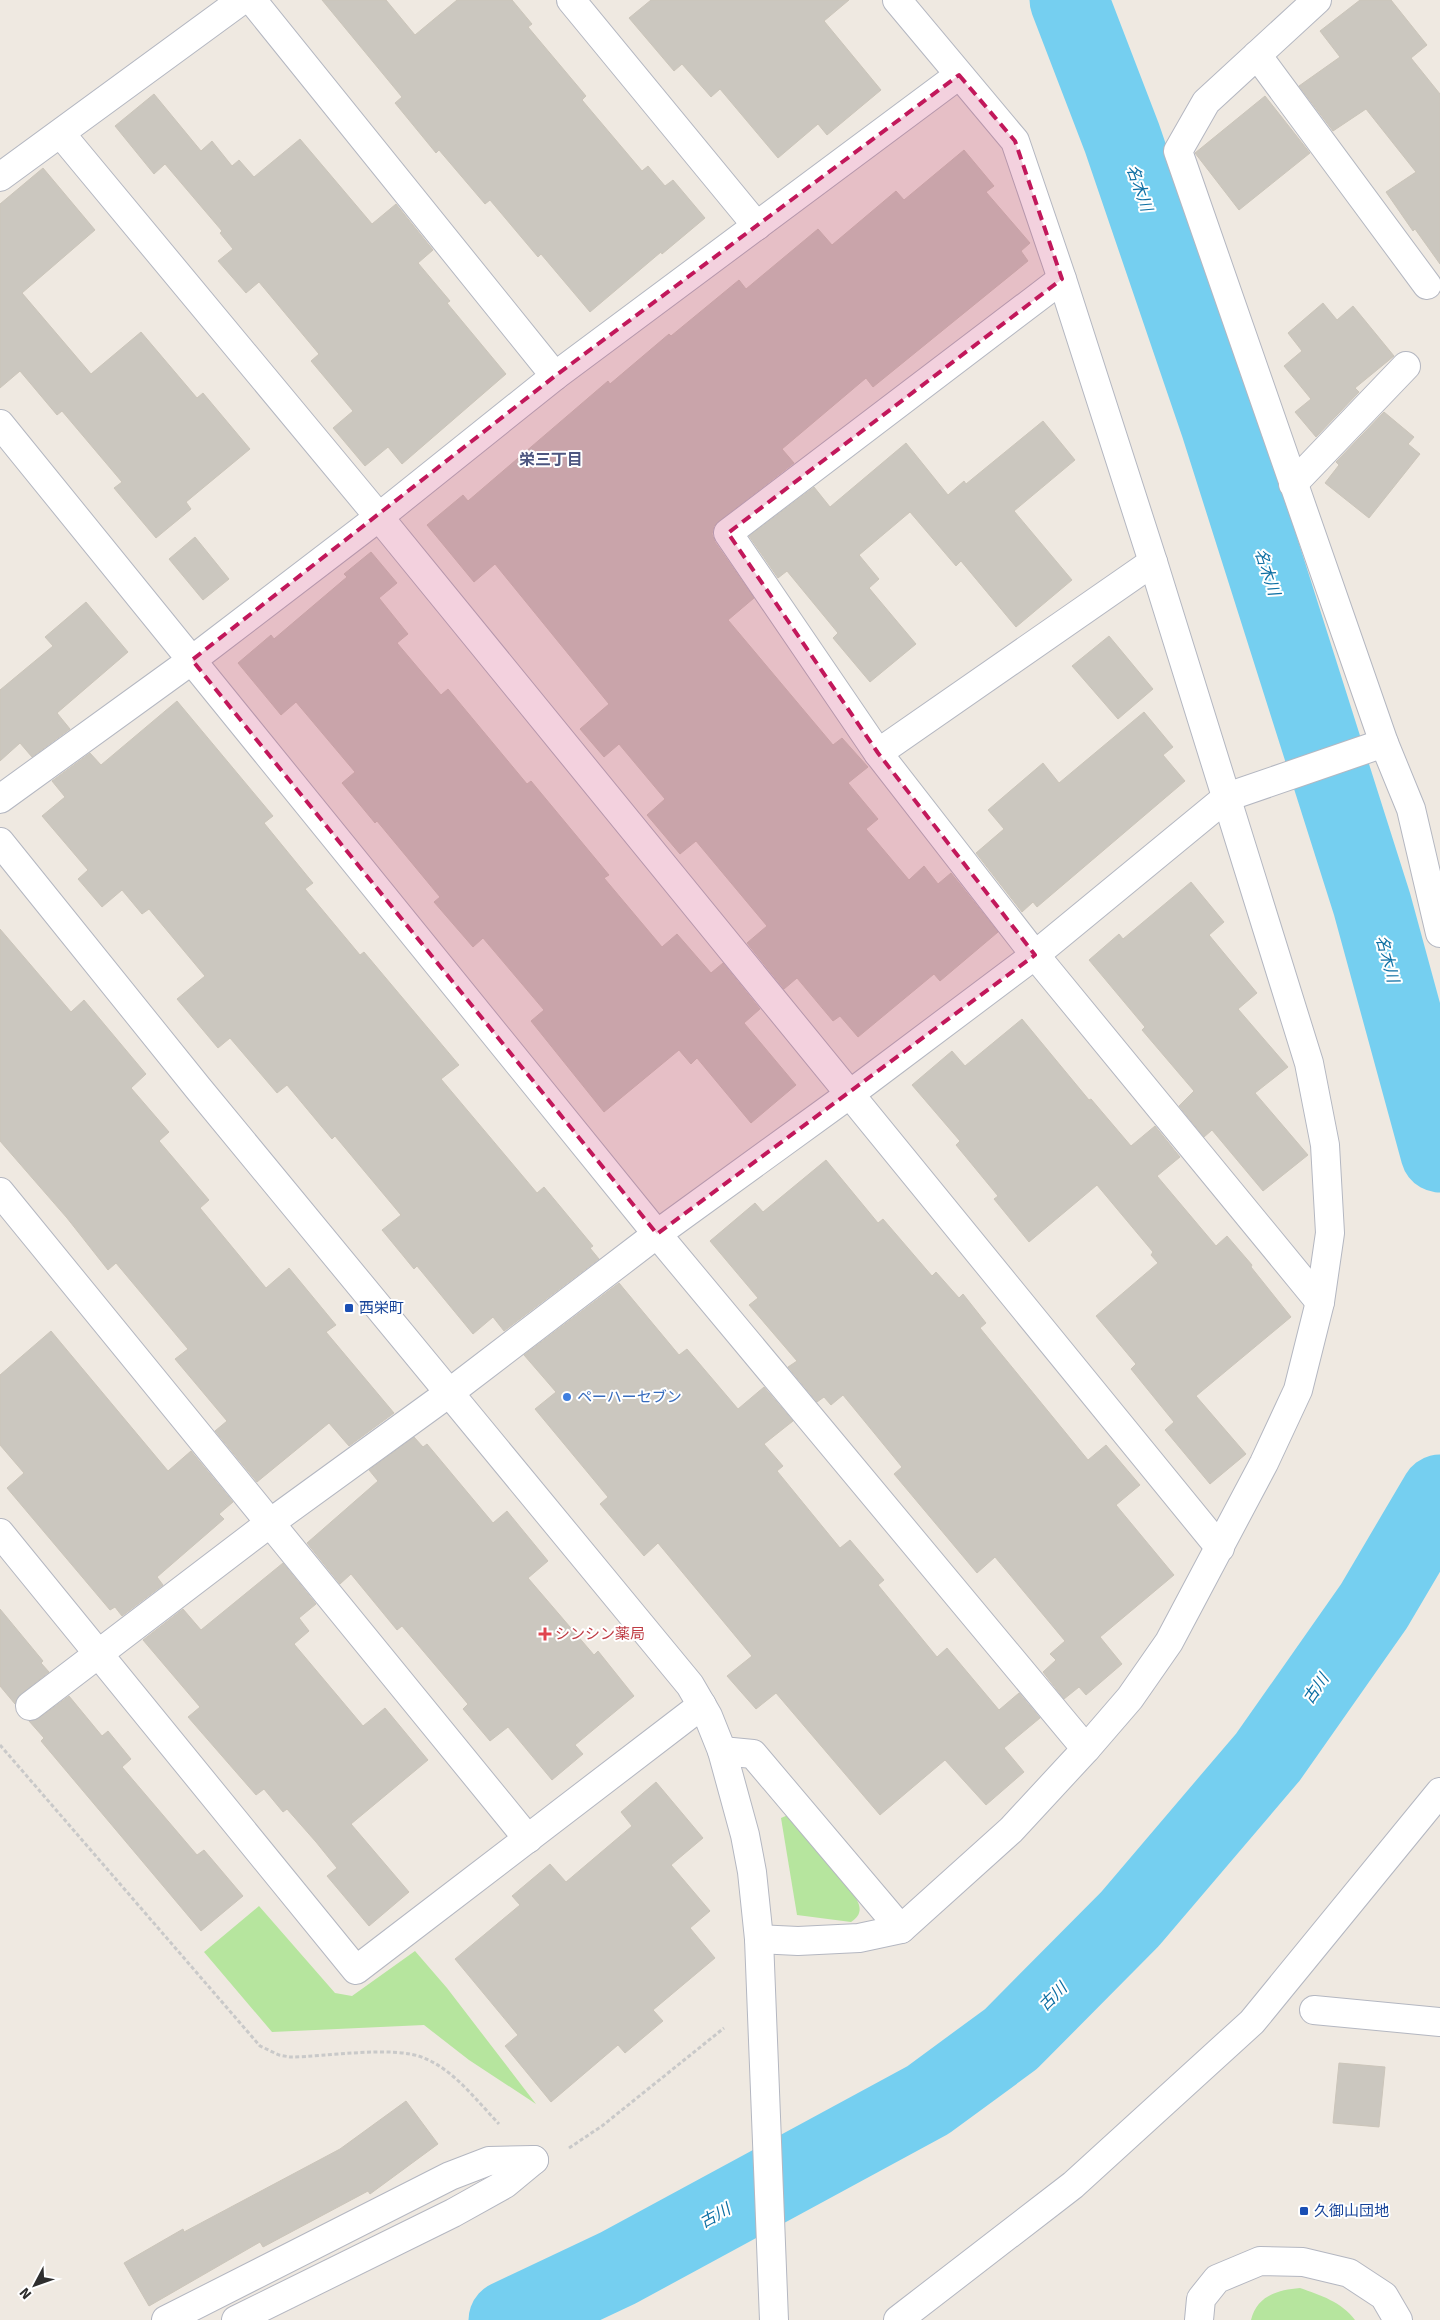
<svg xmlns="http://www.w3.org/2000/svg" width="1440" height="2320" viewBox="0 0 1440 2320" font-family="Signika,'Noto Sans JP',sans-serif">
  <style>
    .green { fill: #b6e59e }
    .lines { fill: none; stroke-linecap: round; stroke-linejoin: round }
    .river { stroke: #75cff0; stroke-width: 79 }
    .building { fill: #cbc7bf; stroke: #cbc5ba }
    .street-casing { stroke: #b4b7c1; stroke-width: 30 }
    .secondary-casing { stroke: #b4b7c1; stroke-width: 30 }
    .path { stroke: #c9c9c9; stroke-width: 3; stroke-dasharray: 4 2.5; stroke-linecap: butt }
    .street { stroke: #fff; stroke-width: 28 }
    .secondary { stroke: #fff; stroke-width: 28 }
    .marked { fill: #c2185b; fill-opacity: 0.2; stroke: #c2185b; stroke-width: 4; stroke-dasharray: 10 6; stroke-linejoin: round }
    .transit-dot { fill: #1a4fb4; stroke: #fff; stroke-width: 2 }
    .shop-dot { fill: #3f7fe0; stroke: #fff; stroke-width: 2 }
    .health-dot { fill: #e0444e; stroke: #fff; stroke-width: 2 }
    .labels { text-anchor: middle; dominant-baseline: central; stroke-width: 4; stroke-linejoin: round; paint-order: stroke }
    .transit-label { font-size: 15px; fill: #164399; stroke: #fff; text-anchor: start }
    .shop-label { font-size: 15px; fill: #366cbe; stroke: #fff; text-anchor: start }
    .health-label { font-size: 15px; fill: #be3a42; stroke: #fff; text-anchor: start }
    .water-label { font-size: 16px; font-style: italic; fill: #0d6fa3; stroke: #fff }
    .neighbourhood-label { font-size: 16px; font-weight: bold; fill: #4d5680; stroke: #fff }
  </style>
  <rect width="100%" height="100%" fill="#efe9e1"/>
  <g class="green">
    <path d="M788 1815 854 1895C861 1906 863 1914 851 1922L797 1915 781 1818Z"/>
    <polygon points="259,1906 335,1993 352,1996 415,1951 447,1988 536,2104 469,2060 424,2025 272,2032 204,1952"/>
    <path d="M1300 2288C1320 2295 1342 2302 1355 2320H1251C1257 2296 1277 2290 1300 2288Z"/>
  </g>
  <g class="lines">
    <g class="river">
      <polyline points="1069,0 1122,138 1220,425 1372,904 1440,1153"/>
      <polyline points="508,2320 618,2268 928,2100 1011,2039 1130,1919 1268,1757 1374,1606 1440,1494"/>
    </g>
  </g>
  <g class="building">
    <polygon points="322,0 386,0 415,35 457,0 512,0 532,24 528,27 586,96 582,100 642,171 648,166 665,186 673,180 705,218 662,254 661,252 590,312 541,254 538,257 490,200 485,204 439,150 436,153 395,103 402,97"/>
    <polygon points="651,0 849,0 824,21 881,90 827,135 818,124 778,158 720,89 711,97 682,64 674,71 629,18"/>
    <polygon points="1360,0 1391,0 1427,45 1411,58 1440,94 1440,264 1415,229 1413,231 1386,192 1416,172 1366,109 1333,131 1299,86 1340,57 1320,31"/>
    <polygon points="154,94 201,151 212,141 232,166 239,160 254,177 300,139 372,224 396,204 433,250 418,263 450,301 447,303 506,374 402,464 388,447 365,466 333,428 353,411 311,361 319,354 259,282 246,293 218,261 233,249 220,233 222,231 165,164 154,174 115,126"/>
    <polygon points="1265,96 1310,153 1239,210 1195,153"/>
    <polygon points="964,150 994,186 986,192 1030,243 1021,251 1028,261 873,387 866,378 782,449 794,463 719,521 714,526 712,534 715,542 754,598 728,620 833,745 842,738 868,767 848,783 878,819 866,829 909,880 924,866 938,884 951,873 998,932 940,981 934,974 858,1037 840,1016 833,1021 797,978 784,989 747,943 767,926 696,841 680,854 647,815 665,799 619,744 604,757 580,729 609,704 495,564 474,582 427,525 463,495 468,501 608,381 610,384 669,334 671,336 739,280 746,289 818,229 832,245 896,191 904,200"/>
    <polygon points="43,168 95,230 22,293 91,374 141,332 197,398 203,393 250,449 186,502 191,509 156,538 114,488 122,482 62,411 57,415 20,371 0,388 0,204"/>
    <polygon points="1323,303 1337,320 1353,306 1394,356 1355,388 1359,392 1316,437 1295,412 1311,399 1284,366 1302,351 1288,333"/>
    <polygon points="1384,412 1414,437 1408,444 1420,454 1369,518 1325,483 1339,465 1336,462"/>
    <polygon points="1043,421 1075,460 1014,511 1072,580 1016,627 961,561 956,566 910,512 859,555 879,579 869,588 916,644 870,682 833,638 838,633 787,571 778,578 749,536 814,487 830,507 906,443 948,495 964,481 966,484"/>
    <polygon points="195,537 229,579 203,600 169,559"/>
    <polygon points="371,552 397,583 379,598 408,634 397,643 441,695 448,689 527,784 531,781 609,875 604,878 662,947 677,934 711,973 723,963 760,1009 744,1023 796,1085 751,1123 697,1058 691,1064 679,1050 604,1112 531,1021 544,1010 483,938 473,947 434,902 440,897 377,821 375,823 342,783 355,772 296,702 281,715 238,663 271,635 274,639 347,577 344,574"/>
    <polygon points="86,602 128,652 57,713 70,729 32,757 20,743 0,761 0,690 53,646 45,637"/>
    <polygon points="1109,636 1153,689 1118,719 1072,666"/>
    <polygon points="177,701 273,816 264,823 313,883 305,889 360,955 364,952 459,1065 441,1079 537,1193 544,1187 593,1246 590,1248 599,1259 504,1331 493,1317 473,1334 417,1266 414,1269 382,1230 401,1215 335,1136 332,1139 287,1085 277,1093 230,1038 218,1048 177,999 205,976 149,909 142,914 122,890 102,907 78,879 88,870 42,816 65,797 52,781 90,753 101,765"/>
    <polygon points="1144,712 1173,747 1163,755 1185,781 1037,907 1033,902 1022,912 976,853 1004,829 988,810 1043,763 1059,783"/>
    <polygon points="1191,882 1224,922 1209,935 1257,993 1238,1009 1288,1067 1255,1093 1308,1155 1263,1191 1212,1130 1204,1137 1179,1106 1194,1091 1142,1030 1145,1027 1089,960 1119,934 1123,939"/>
    <polygon points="0,929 71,1012 84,1000 146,1074 131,1088 169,1132 159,1141 209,1200 200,1208 266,1288 289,1268 336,1325 326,1332 394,1413 349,1446 329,1423 257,1482 215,1431 227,1421 175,1359 188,1349 116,1263 108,1270 67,1218 0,1141"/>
    <polygon points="1022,1019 1089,1100 1091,1099 1131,1146 1155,1126 1180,1157 1157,1176 1216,1246 1227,1236 1252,1265 1251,1267 1291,1317 1196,1396 1246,1454 1210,1484 1165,1430 1174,1422 1131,1369 1136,1364 1096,1316 1158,1263 1151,1255 1153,1252 1097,1185 1029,1242 994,1199 998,1196 956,1145 960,1141 912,1085 952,1051 965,1066"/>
    <polygon points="826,1160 878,1223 883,1219 932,1276 936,1272 959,1298 963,1294 986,1323 980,1328 1088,1460 1106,1445 1140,1485 1116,1505 1174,1575 1100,1637 1122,1664 1086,1695 1079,1687 1064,1699 1043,1672 1056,1660 1050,1654 1065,1641 995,1557 977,1573 894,1474 902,1467 843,1395 831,1405 824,1397 817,1402 788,1367 797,1361 749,1305 758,1298 710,1241 755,1203 763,1212"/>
    <polygon points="619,1283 679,1355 687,1349 738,1409 764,1387 793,1421 764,1444 783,1466 777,1471 840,1548 850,1540 884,1580 878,1585 937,1657 947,1648 999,1710 1019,1693 1040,1718 1004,1748 1024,1772 986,1805 945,1760 880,1815 776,1693 756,1709 727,1676 752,1656 658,1543 644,1556 600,1504 608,1497 535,1409 556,1392 524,1355"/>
    <polygon points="51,1331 168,1471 191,1451 233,1502 219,1514 224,1519 157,1577 163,1585 122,1616 115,1607 110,1610 7,1488 24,1473 0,1445 0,1375"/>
    <polygon points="414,1437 423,1447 427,1444 493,1523 507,1511 548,1561 528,1578 594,1655 598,1651 634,1696 575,1745 583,1754 552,1780 508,1727 490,1741 463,1709 468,1704 402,1626 397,1630 351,1574 340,1584 307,1543 378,1481 369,1470"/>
    <polygon points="283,1563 316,1604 299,1618 309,1631 294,1644 363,1726 385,1708 428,1760 351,1824 409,1892 369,1926 327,1876 337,1868 316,1842 287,1809 283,1812 264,1789 256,1795 188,1717 200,1707 143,1640 183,1609 201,1630"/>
    <polygon points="0,1609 43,1661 41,1663 49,1672 21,1694 15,1704 0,1686"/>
    <polygon points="69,1696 102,1736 108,1731 131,1759 122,1767 197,1855 204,1850 243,1896 201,1931 41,1741 44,1738 29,1721 39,1718"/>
    <polygon points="656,1782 703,1838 671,1865 710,1911 690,1928 715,1958 653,2010 663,2021 625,2053 618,2045 551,2102 505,2046 518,2035 455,1959 520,1905 512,1896 550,1864 566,1882 632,1826 621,1812"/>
    <polygon points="1339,2063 1385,2067 1379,2127 1333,2123"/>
    <polygon points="406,2101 438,2144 370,2194 368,2191 263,2247 260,2242 149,2306 124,2263 183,2229 184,2232 340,2149"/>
  </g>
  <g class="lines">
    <g class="street-casing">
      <g id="street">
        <polyline points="252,0 555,376"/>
        <polyline points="571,0 757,226"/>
        <polyline points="1317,0 1206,102 1178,151 1384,743 1411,809 1440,933"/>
        <polyline points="1257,55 1427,285"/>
        <polyline points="61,134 379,517 1220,1548"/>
        <polyline points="0,177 242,0"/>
        <polyline points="1062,279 728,533 878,753 1035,955 1320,1302"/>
        <polyline points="0,424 657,1234 1086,1749"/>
        <polyline points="1293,484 1406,366"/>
        <polyline points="878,753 1153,562"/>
        <polyline points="0,799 192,660 379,517 555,376 959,75"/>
        <polyline points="0,1192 528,1839"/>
        <polyline points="0,1533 356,1970 702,1705"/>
        <polyline points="30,1706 270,1523 449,1393 657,1234 850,1094 1035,955 1227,797 1384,743"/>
        <polyline points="722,1751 753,1754 901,1929"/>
        <polyline points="759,1939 798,1941 859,1938 901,1929 1011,1830 1086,1749 1130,1698 1169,1642 1264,1463 1298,1390 1320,1302 1330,1233 1325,1145 1309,1063 1153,562 1062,279 1015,141 897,0"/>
        <polyline points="1314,2010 1440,2022"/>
        <polyline points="166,2320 450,2176 489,2161 534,2160"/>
        <polyline points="236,2320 453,2213 505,2184 534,2160"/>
        <polyline points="898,2320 1073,2185 1252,2022 1440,1792"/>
        <polyline points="1199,2320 1201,2299 1217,2279 1260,2261 1303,2262 1349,2273 1384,2296 1398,2320"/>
      </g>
    </g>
    <g class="secondary-casing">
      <polyline id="secondary" points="0,842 198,1088 690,1685 708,1716 722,1751 745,1835 752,1872 759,1939 774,2320"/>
    </g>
    <g class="path">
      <path d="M0 1745 260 2046 279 2055 290 2057C325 2057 394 2045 424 2058 454 2070 477 2101 499 2124"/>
      <polyline points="569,2148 602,2126 724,2028"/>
    </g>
    <use href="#street" class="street"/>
    <use href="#secondary" class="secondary"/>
  </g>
  <path class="marked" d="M959 75 1015 141 1062 279 728 533 878 753 1035 955 657 1234 192 660 555 376Z"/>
  <g class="transit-dot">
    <rect x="344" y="1303" width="10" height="10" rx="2.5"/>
    <rect x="1299" y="2206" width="10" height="10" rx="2.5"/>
  </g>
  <circle class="shop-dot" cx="567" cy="1397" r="5"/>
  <path class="health-dot" d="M542.5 1626.5h5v5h5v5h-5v5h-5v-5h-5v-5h5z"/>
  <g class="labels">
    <g class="transit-label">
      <text x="359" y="1308">西栄町</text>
      <text x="1314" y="2211">久御山団地</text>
    </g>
    <g class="shop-label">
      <text x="577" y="1397">ペーハーセブン</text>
    </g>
    <g class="health-label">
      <text x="555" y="1634">シンシン薬局</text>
    </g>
    <g class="water-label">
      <text transform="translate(1139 188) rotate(71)">名木川</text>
      <text transform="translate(1267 572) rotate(72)">名木川</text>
      <text transform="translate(1387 959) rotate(75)">名木川</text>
      <text transform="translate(1316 1689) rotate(-55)">古川</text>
      <text transform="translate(1053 1997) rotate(-45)">古川</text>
      <text transform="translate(715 2216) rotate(-29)">古川</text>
    </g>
    <g class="neighbourhood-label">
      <text x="551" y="460">栄三丁目</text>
    </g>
  </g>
  <g transform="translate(35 2285) rotate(229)" stroke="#ffffff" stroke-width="4" paint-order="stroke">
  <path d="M0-4L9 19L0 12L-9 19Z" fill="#2e2e2e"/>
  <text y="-8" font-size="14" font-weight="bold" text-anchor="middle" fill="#2e2e2e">N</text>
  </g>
</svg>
